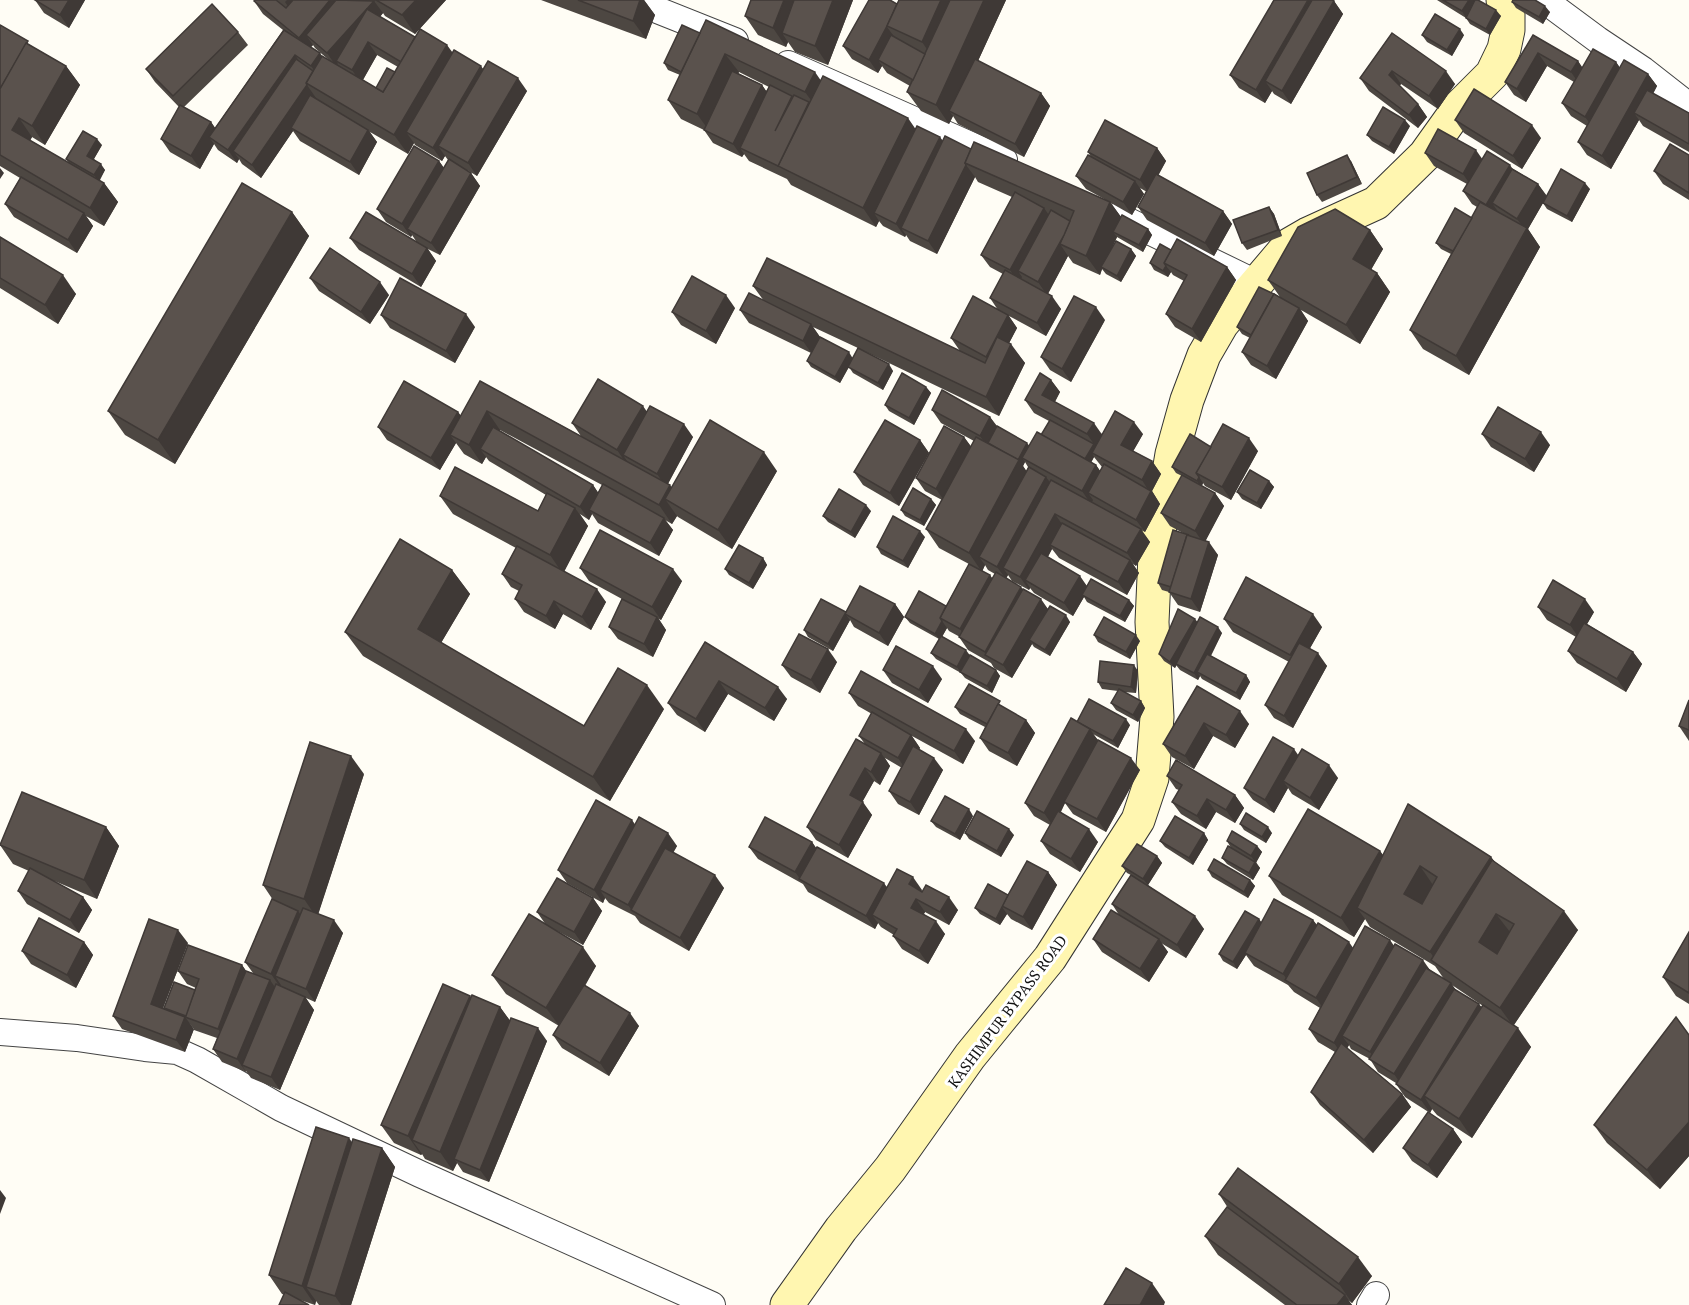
<svg xmlns="http://www.w3.org/2000/svg" width="1689" height="1305" viewBox="0 0 1689 1305" font-family="'PT Serif',serif">
  <style>
    .lines { fill: none; stroke-linecap: round; stroke-linejoin: round }
    .minor-casing { stroke: #444; stroke-width: 28 }
    .secondary-casing { stroke: #333; stroke-width: 35 }
    .minor { stroke: #fff; stroke-width: 26 }
    .secondary { stroke: #fff6b0; stroke-width: 33 }
    .wall { fill: #4d4742; fill-rule: evenodd }
    .shaded-wall { fill: #3f3936 }
    .building { fill: #5a524d; stroke: #3f3936; stroke-width: 1.5; fill-rule: evenodd }
    .labels { text-anchor: middle; dominant-baseline: central; stroke-width: 6; stroke-linejoin: round; paint-order: stroke }
    .street-label { font-size: 15px; fill: #111; stroke: #fff }
  </style>
  <rect width="100%" height="100%" fill="#fffdf5"/>
  <g class="lines">
    <g class="minor-casing">
      <g id="minor">
        <polyline points="632,0 735,41"/>
        <polyline points="1544,0 1598,40 1643,70 1689,106"/>
        <polyline points="788,64 1004,160"/>
        <polyline points="1118,216 1256,283"/>
        <polyline points="0,1032 77,1038 145,1048 177,1051 197,1060 281,1108 420,1174 712,1305"/>
        <polyline points="1370,1305 1376,1295"/>
      </g>
    </g>
    <g class="secondary-casing">
      <polyline id="secondary" points="787,1305 841,1229 890,1169 970,1056 1050,958 1138,820 1152,778 1157,717 1152,622 1155,555 1172,454 1187,400 1204,355 1222,324 1289,245 1308,234 1376,203 1425,155 1460,106 1492,74 1504,49 1508,30 1508,14 1503,0"/>
    </g>
    <use href="#minor" class="minor"/>
    <use href="#secondary" class="secondary"/>
  </g>
  <g class="wall">
    <polygon points="35,0 85,0 69,28 44,13"/>
    <path d="M255 0H446L415 34 385 16 383 13 380 17 415 37 453 53 483 69 527 91 477 176 467 170 471 173 480 186 440 255 428 249 436 261 421 287 359 250 350 238 416 241 412 235 411 237 386 222 377 209 439 161 444 168 448 160 445 156 442 161 415 145 414 143 408 154 370 132 377 142 359 175 300 141 293 131 261 178 242 164 239 159 237 163 218 150 214 144 200 169 170 152 161 139 179 107 155 82 146 69 238 32 248 45 184 107 211 122 215 128 283 30 263 14 254 1ZM313 45 315 48 330 61 322 56 311 47ZM377 55 398 67 395 72 376 88 363 80Z"/>
    <polygon points="541,0 644,0 655,15 646,39"/>
    <polygon points="853,0 828,65 795,52 788,42 786,47 758,35 745,16"/>
    <polygon points="899,0 1006,0 978,61 1041,93 1050,106 1024,157 958,124 953,116 949,124 921,111 907,92 910,86 887,73 882,66 878,73 852,59 843,46 897,4"/>
    <polygon points="1437,0 1478,0 1501,16 1490,35 1470,24 1466,18"/>
    <polygon points="1334,1 1343,14 1291,104 1274,94 1272,91 1265,103 1239,88 1230,75"/>
    <polygon points="1512,2 1550,12 1543,24 1516,8"/>
    <polygon points="0,25 33,47 66,66 80,85 45,145 32,137 30,140 69,163 66,159 102,145 94,159 105,170 99,180 104,183 118,202 104,226 86,216 93,226 77,253 14,217 5,204 20,178 0,166"/>
    <path d="M700 33 821 80 915 129 942 141 971 149 1106 200 1086 189 1076 176 1091 157 1088 152 1157 148 1166 161 1158 175 1223 211 1232 224 1214 256 1147 220 1138 207 1147 192 1140 188 1144 194 1132 215 1111 203 1121 217 1148 229 1152 235 1143 252 1117 237 1110 251 1131 249 1136 256 1121 282 1106 274 1102 269 1100 275 1073 263 1068 256 1048 294 1061 309 1046 336 1009 316 1017 328 1009 343 1025 363 999 416 864 351 893 371 883 390 853 373 849 367 840 383 811 367 807 361 811 353 749 323 740 310 764 301 753 286 960 351 951 338 998 310 990 298 1003 274 990 267 981 255 1012 197 978 182 975 177 937 254 910 241 906 235 905 237 883 226 879 221 876 227 791 185 787 179 749 161 744 154 742 157 713 143 704 130 681 119 668 100 680 75 668 70 664 63ZM739 72 769 87 766 91 762 85 738 73ZM813 327 858 348 853 358 820 337Z"/>
    <polygon points="1392,33 1455,84 1438,109 1401,84 1399,86 1418,104 1427,117 1418,128 1369,91 1360,78"/>
    <polygon points="1422,35 1464,35 1452,56 1427,42"/>
    <polygon points="1533,35 1578,61 1582,68 1616,62 1620,68 1648,74 1657,86 1653,94 1689,113 1689,152 1643,126 1639,120 1611,169 1587,155 1578,142 1587,126 1571,116 1562,103 1574,82 1547,66 1526,102 1514,95 1505,82"/>
    <polygon points="1455,120 1541,138 1522,169 1464,133"/>
    <polygon points="1410,126 1394,154 1372,141 1367,135"/>
    <polygon points="1425,153 1482,159 1513,169 1538,184 1546,196 1590,189 1572,222 1547,209 1543,203 1528,229 1540,247 1469,375 1423,349 1410,330 1451,254 1441,249 1436,243 1472,218 1477,207 1472,204 1463,191 1467,184 1434,166"/>
    <polygon points="1689,155 1689,200 1663,184 1654,171"/>
    <polygon points="1351,161 1362,184 1322,202 1317,195"/>
    <polygon points="1269,207 1274,214 1282,236 1247,250 1242,243"/>
    <polygon points="292,212 309,236 175,464 125,435 108,411"/>
    <polygon points="1370,230 1383,249 1371,270 1377,273 1390,292 1360,344 1301,310 1308,321 1276,379 1251,365 1242,352 1250,338 1242,334 1237,327 1274,294 1280,297 1268,280"/>
    <polygon points="0,237 76,294 58,324 0,288"/>
    <polygon points="1171,250 1227,267 1236,280 1201,342 1175,327 1166,314 1184,281 1173,275 1171,272 1168,277 1154,270 1150,263"/>
    <polygon points="310,278 389,295 370,324 319,291"/>
    <polygon points="735,308 716,344 681,325 672,312"/>
    <polygon points="381,315 475,327 455,363 390,328"/>
    <polygon points="1105,320 1071,382 1050,370 1041,357"/>
    <path d="M1051 380 1060 392 1055 402 1102 434H1143L1133 451 1152 461 1161 474 1152 491 1160 504 1145 532 1141 530 1150 542 1136 566 1133 564 1139 573 1127 595 1059 558 1052 549 1048 557 1087 586 1129 600 1134 606 1125 622 1087 602 1084 597 1073 616 1034 593 1030 588 1029 590 1012 581 1008 575 1006 578 1023 589 1048 609 1070 622 1050 656 1034 647 1032 644 1012 678 994 668 991 663 968 650 959 637H960L949 631 947 628 942 637 970 655 996 670 1000 676 992 693 965 678 961 673 936 659 931 653 939 639 910 623 905 617 946 606 969 564 939 548 926 529 942 500 925 491 916 478 964 437 971 447 974 441 941 423 932 410 990 417 997 426 1029 446 1042 435 1049 421 1034 413 1025 400ZM1094 457 1102 467 1100 471 1096 465 1091 462ZM1025 462 1028 467 1026 471 1023 466ZM985 565 988 570 995 574 992 579 990 575 982 571Z"/>
    <path d="M480 381 581 436 572 423 647 411 693 437 668 484 671 487 777 471 732 549 678 517 677 516 672 524 665 520 673 530 659 556 598 523 592 514 589 520 580 514 588 526 564 571 606 602 591 630 563 614 555 629 524 612 515 599 519 591 511 587 502 574 516 548 453 514 440 496 538 511 546 495 489 461 486 457 482 464 464 454 456 443 440 470 387 440 378 427 458 412 461 416ZM500 430 602 485 598 493 593 485 500 431Z"/>
    <polygon points="926,387 931,393 914,425 889,411 885,405"/>
    <polygon points="1482,434 1550,445 1534,472 1491,447"/>
    <polygon points="920,440 929,453 899,506 863,485 854,472"/>
    <polygon points="1211,447 1258,451 1231,500 1205,486 1203,483 1202,486 1215,493 1224,506 1205,541 1218,555 1200,612 1178,605 1169,592 1162,590 1158,583 1183,533 1170,526 1161,513 1182,476 1176,473 1172,467"/>
    <polygon points="1269,481 1274,487 1261,509 1242,499 1237,492"/>
    <polygon points="931,499 936,505 924,526 905,516 901,510"/>
    <polygon points="871,511 855,538 828,522 823,516"/>
    <polygon points="925,537 908,568 881,554 877,547"/>
    <polygon points="763,558 767,565 753,589 729,575 725,569"/>
    <polygon points="580,568 682,581 661,620 659,619 666,630 653,657 618,639 609,627 622,599 589,581"/>
    <polygon points="452,570 470,594 441,643 584,726 664,709 610,801 363,656 345,632"/>
    <polygon points="895,604 904,617 888,646 854,627 850,620 833,651 808,637 804,630 846,612"/>
    <polygon points="1538,607 1594,612 1587,624 1633,652 1642,664 1626,692 1577,663 1568,651 1576,637 1547,620"/>
    <polygon points="1224,619 1322,627 1310,648 1327,666 1293,728 1274,718 1265,705 1289,662 1233,632"/>
    <polygon points="1197,622 1222,633 1211,656 1246,675 1250,682 1240,700 1202,679 1200,676 1198,680 1180,670 1176,665 1175,668 1164,661 1159,654"/>
    <polygon points="1094,635 1140,641 1130,659 1098,642"/>
    <polygon points="705,642 787,699 774,721 728,694 705,732 677,715 668,703"/>
    <polygon points="837,662 820,693 791,677 782,665"/>
    <polygon points="883,670 942,679 928,703 892,683"/>
    <polygon points="1138,671 1136,693 1123,692 1141,701 1145,708 1138,722 1116,710 1111,703 1118,691 1102,689 1098,682"/>
    <polygon points="1197,686 1249,724 1235,748 1213,736 1194,769 1172,757 1163,744"/>
    <polygon points="849,693 975,741 963,764 912,736 920,748 919,749 943,770 919,815 898,804 889,791 902,768 885,758 890,766 880,785 874,781 862,802 872,815 848,858 816,840 807,827 865,744 859,736 872,714 858,706"/>
    <polygon points="1689,700 1689,741 1679,726"/>
    <polygon points="955,707 1004,708 1026,720 1035,733 1017,766 989,751 980,738 985,727 960,714"/>
    <polygon points="1078,723 1130,725 1118,748 1093,734 1098,740 1140,770 1106,832 1073,814 1065,803 1061,812 1098,842 1080,872 1050,854 1041,841 1050,825 1034,816 1025,803"/>
    <polygon points="1298,755 1338,778 1319,810 1292,794 1288,788 1274,813 1253,800 1244,788"/>
    <polygon points="364,774 318,914 343,933 315,1002 306,998 314,1010 280,1090 251,1078 246,1071 246,1072 222,1062 213,1049 217,1038 194,1030 188,1022 194,1029 185,1052 122,1029 113,1016 188,943 163,1008 195,990 196,988 187,984 178,971 242,965 246,971 253,973 245,962 273,900 263,885"/>
    <polygon points="1167,776 1235,795 1244,808 1235,823 1216,812 1206,829 1181,814 1172,802 1179,790 1176,789"/>
    <polygon points="973,816 960,840 936,827 931,821"/>
    <polygon points="1240,824 1272,833 1266,843 1244,830"/>
    <polygon points="635,825 677,846 673,852 724,888 689,951 640,923 635,916 609,903 605,898 603,903 567,883 558,870"/>
    <polygon points="106,827 119,846 97,899 52,880 83,897 92,910 79,933 27,904 18,891 29,871 13,864 0,845"/>
    <polygon points="965,833 1014,835 1001,857 969,839"/>
    <polygon points="1204,833 1208,840 1193,865 1165,847 1160,841"/>
    <polygon points="1227,841 1257,846 1262,852 1256,862 1260,868 1253,880 1227,864 1222,858 1231,848"/>
    <polygon points="812,842 816,848 887,887 922,890 921,891 958,910 949,925 925,912 924,914 945,934 928,964 902,949 893,936 894,935 881,927 878,923 875,929 808,892 803,884 758,859 749,847"/>
    <path d="M1380 851 1383 855 1491 857 1495 862 1578 930 1514 1025 1531 1047 1472 1138 1437 1115 1432 1109 1430 1113 1405 1097 1396 1084V1083L1378 1072 1370 1059 1351 1049 1349 1045 1347 1048 1402 1094 1411 1107 1373 1153 1320 1105 1311 1092 1335 1052 1318 1042 1309 1029 1320 1008 1294 992 1288 985 1254 966 1246 955 1237 969 1223 961 1219 954 1259 919 1261 922 1313 920 1317 925 1353 948 1394 946 1444 979 1435 966 1370 927 1365 919 1354 937 1282 895 1269 876ZM1452 985 1483 1006 1482 1007 1456 990Z"/>
    <polygon points="1157,856 1162,863 1148,885 1204,929 1186,958 1161,943 1168,952 1149,982 1102,952 1093,939 1119,915 1112,904 1131,875 1127,873 1122,866"/>
    <polygon points="1208,870 1250,880 1255,886 1248,898 1212,877"/>
    <polygon points="1048,872 1057,885 1032,930 1011,919 1007,914 1000,925 980,914 975,908 1008,895"/>
    <polygon points="593,898 602,911 583,945 548,926 596,966 585,986 639,1026 609,1076 562,1048 553,1035 559,1026 506,994 492,975 546,925 537,912"/>
    <polygon points="1689,932 1689,1004 1676,996 1663,977"/>
    <polygon points="84,942 93,955 76,988 31,964 22,951"/>
    <polygon points="470,996 471,998 500,1007 510,1021 547,1041 489,1182 463,1172 457,1163 453,1171 425,1159 422,1154 421,1155 394,1143 381,1125"/>
    <polygon points="1689,1035 1689,1156 1660,1189 1607,1143 1594,1125"/>
    <polygon points="1453,1129 1462,1142 1437,1178 1412,1161 1403,1148"/>
    <polygon points="352,1142 382,1148 395,1167 351,1305 319,1305 316,1301 315,1305 282,1294 269,1275"/>
    <polygon points="1219,1194 1372,1276 1352,1303 1348,1300 1352,1305 1285,1305 1218,1255 1205,1236 1228,1208"/>
  </g>
  <g class="shaded-wall">
    <polygon points="69,0 85,0 69,28 60,15"/>
    <polygon points="287,0 307,0 294,15 285,2"/>
    <polygon points="330,0 349,0 306,35 313,45 308,50 299,38"/>
    <polygon points="416,0 446,0 415,34 402,15"/>
    <polygon points="640,0 644,0 655,15 646,39 633,21"/>
    <polygon points="784,0 806,0 782,33 788,42 786,47 773,28"/>
    <polygon points="833,0 853,0 828,65 815,46"/>
    <polygon points="941,0 963,0 935,61 922,42"/>
    <polygon points="984,0 1006,0 954,113 949,111 953,116 949,124 936,105"/>
    <polygon points="1308,0 1325,0 1265,81 1272,91 1265,103 1256,90"/>
    <polygon points="1469,0 1477,0 1466,18 1462,11"/>
    <polygon points="374,1 383,13 339,63 336,61 338,64 336,66 327,53"/>
    <polygon points="1334,1 1343,14 1291,104 1282,91"/>
    <polygon points="1545,6 1550,12 1543,24 1539,17"/>
    <polygon points="1496,10 1501,16 1490,35 1486,29"/>
    <polygon points="887,27 896,39 878,60 882,66 878,73 869,60"/>
    <polygon points="1460,29 1464,35 1452,56 1447,50"/>
    <polygon points="368,42 377,55 361,83 352,70"/>
    <polygon points="447,45 461,64 406,132 414,143 408,154 394,135"/>
    <polygon points="320,53 329,66 320,78 311,66"/>
    <polygon points="1538,53 1547,66 1526,102 1517,89"/>
    <polygon points="725,54 739,72 710,132 697,114"/>
    <polygon points="295,55 304,68 233,151 239,159 237,163 228,150"/>
    <polygon points="1578,61 1587,74 1580,85 1571,72"/>
    <polygon points="1616,62 1625,75 1594,129 1585,117"/>
    <polygon points="66,66 80,85 45,145 32,126"/>
    <polygon points="481,66 490,79 438,146 445,156 442,161 433,148"/>
    <polygon points="1392,71 1401,84 1398,88 1389,75"/>
    <polygon points="1446,71 1455,84 1438,109 1429,96"/>
    <polygon points="815,72 828,91 819,111 805,92"/>
    <polygon points="1648,74 1657,86 1640,117 1634,113 1639,120 1611,169 1602,156"/>
    <polygon points="518,78 527,91 477,176 468,163"/>
    <polygon points="307,85 316,98 294,130 291,128 293,131 261,178 252,165"/>
    <polygon points="762,85 771,98 740,148 744,154 742,157 733,144"/>
    <polygon points="1041,93 1050,106 1024,157 1015,144"/>
    <polygon points="1418,104 1427,117 1418,128 1409,115"/>
    <polygon points="19,118 32,137 26,149 12,130"/>
    <polygon points="908,118 921,137 874,213 879,221 876,227 863,208"/>
    <polygon points="1405,120 1410,126 1394,154 1389,147"/>
    <polygon points="211,122 220,135 209,137 214,144 200,169 191,156"/>
    <polygon points="1532,125 1541,138 1522,169 1513,156"/>
    <polygon points="368,130 377,142 359,175 350,162"/>
    <polygon points="940,137 949,149 901,228 906,235 905,237 896,224"/>
    <polygon points="97,139 102,145 92,162 87,156"/>
    <polygon points="1157,148 1166,161 1149,193 1140,180"/>
    <polygon points="1476,150 1485,163 1472,187 1463,174"/>
    <polygon points="1347,155 1351,161 1362,184 1357,177"/>
    <polygon points="439,161 448,174 407,229 412,235 411,237 402,224"/>
    <polygon points="101,164 105,170 99,182 94,175"/>
    <polygon points="966,165 975,177 937,254 928,241"/>
    <polygon points="1510,165 1519,178 1492,203 1499,213 1486,205"/>
    <polygon points="0,168 4,173 0,179"/>
    <polygon points="471,173 480,186 440,255 431,243"/>
    <polygon points="1135,181 1144,194 1132,215 1123,202"/>
    <polygon points="104,183 118,202 104,226 90,208"/>
    <polygon points="1585,183 1590,189 1572,222 1567,216"/>
    <polygon points="1538,184 1547,196 1528,229 1540,247 1469,375 1456,356 1526,231 1517,219"/>
    <polygon points="1110,202 1124,221 1113,232 1117,237 1103,268 1101,267 1102,269 1100,275 1086,256"/>
    <polygon points="1269,207 1274,214 1282,236 1278,230"/>
    <polygon points="1044,208 1053,221 1018,271 1022,277 1019,283 1010,270"/>
    <polygon points="1223,211 1232,224 1214,256 1205,243"/>
    <polygon points="292,212 309,236 175,464 158,440"/>
    <polygon points="84,213 93,226 77,253 68,240"/>
    <polygon points="1071,222 1060,244 1068,256 1047,295 1038,282"/>
    <polygon points="1148,229 1152,235 1143,252 1139,245"/>
    <polygon points="1370,230 1383,249 1366,278 1353,259"/>
    <polygon points="427,248 436,261 421,287 412,274"/>
    <polygon points="1131,249 1136,256 1121,282 1117,276"/>
    <polygon points="1166,266 1171,272 1168,277 1163,271"/>
    <polygon points="1227,267 1236,280 1201,342 1192,329"/>
    <polygon points="1377,273 1390,292 1360,344 1346,325"/>
    <polygon points="63,275 76,294 58,324 45,305"/>
    <polygon points="380,282 389,295 370,324 361,312"/>
    <polygon points="726,295 735,308 716,344 706,331"/>
    <polygon points="1052,296 1061,309 1046,336 1037,323"/>
    <polygon points="1096,307 1105,320 1071,382 1062,369"/>
    <polygon points="1299,308 1308,321 1276,379 1267,366"/>
    <polygon points="466,314 475,327 455,363 446,351"/>
    <polygon points="1008,315 1017,328 995,370 986,357"/>
    <polygon points="811,324 820,337 812,354 803,341"/>
    <polygon points="1011,344 1025,363 999,416 986,397"/>
    <polygon points="849,352 853,359 840,383 835,377"/>
    <polygon points="889,364 893,371 883,390 878,383"/>
    <polygon points="1051,380 1060,392 1051,408 1042,395"/>
    <polygon points="926,387 931,393 914,425 909,418"/>
    <polygon points="643,406 652,419 623,455 627,461 626,463 617,450"/>
    <polygon points="487,411 500,430 488,453 480,449 486,457 482,464 469,445"/>
    <polygon points="458,412 467,425 450,435 456,443 440,470 431,458"/>
    <polygon points="990,417 999,430 989,449 980,436"/>
    <polygon points="1134,422 1143,434 1130,457 1121,445"/>
    <polygon points="1094,423 1103,436 1096,447 1087,434"/>
    <polygon points="684,424 693,437 666,487 657,474"/>
    <polygon points="1541,432 1550,445 1534,472 1525,459"/>
    <polygon points="964,437 973,449 945,502 936,489"/>
    <polygon points="1249,438 1258,451 1231,500 1222,487"/>
    <polygon points="920,440 929,453 899,506 890,493"/>
    <polygon points="1027,443 1032,449 1022,458 1025,462 1023,466 1032,479 979,557 985,565 982,572 969,553"/>
    <polygon points="1094,444 1098,451 1092,453 1094,457 1090,465 1085,459"/>
    <polygon points="764,452 777,471 732,549 718,530"/>
    <polygon points="1152,461 1161,474 1152,491 1160,504 1145,532 1136,520 1150,493 1142,480"/>
    <polygon points="1096,465 1105,478 1088,493 1093,500 1091,504 1082,491"/>
    <polygon points="1046,477 1055,489 1003,568 1008,575 1006,579 997,567"/>
    <polygon points="1199,477 1203,483 1201,487 1197,481"/>
    <polygon points="1269,481 1274,487 1261,509 1257,503"/>
    <polygon points="593,485 602,498 589,510 592,514 589,520 580,507"/>
    <polygon points="670,485 683,504 665,499 677,516 672,524 659,505"/>
    <polygon points="1215,493 1224,506 1204,544 1195,531"/>
    <polygon points="931,499 936,505 924,526 920,520"/>
    <polygon points="866,505 871,511 855,538 851,532"/>
    <polygon points="575,508 588,526 563,574 550,555"/>
    <polygon points="1055,514 1064,527 1050,545 1052,549 1032,585 1025,580 1030,588 1029,590 1020,577"/>
    <polygon points="664,518 673,530 659,556 650,543"/>
    <polygon points="1141,529 1150,542 1136,566 1127,553"/>
    <polygon points="920,531 925,537 908,568 903,561"/>
    <polygon points="1209,542 1218,555 1200,612 1191,599"/>
    <polygon points="763,558 767,565 753,589 749,583"/>
    <polygon points="1130,560 1139,573 1127,595 1118,582"/>
    <polygon points="673,569 682,581 661,620 652,607"/>
    <polygon points="452,570 470,594 435,653 418,629"/>
    <polygon points="990,575 999,588 969,642 960,629"/>
    <polygon points="1080,576 1089,589 1082,595 1084,597 1073,616 1064,603"/>
    <polygon points="1021,587 1030,600 988,657 985,652"/>
    <polygon points="597,589 606,602 591,630 582,617"/>
    <polygon points="1041,599 1050,612 1029,640 1032,644 1012,678 1003,665"/>
    <polygon points="1585,599 1594,612 1579,638 1570,625"/>
    <polygon points="1129,600 1134,606 1125,622 1120,616"/>
    <polygon points="554,601 563,614 555,629 546,616"/>
    <polygon points="895,604 904,617 888,646 879,633"/>
    <polygon points="845,614 850,620 833,651 828,644"/>
    <polygon points="1313,614 1322,627 1299,668 1290,655"/>
    <polygon points="1066,615 1070,622 1050,656 1045,650"/>
    <polygon points="657,617 666,630 653,657 644,644"/>
    <polygon points="1195,619 1200,625 1175,668 1170,662"/>
    <polygon points="942,621 947,628 940,640 935,634"/>
    <polygon points="1218,627 1222,633 1201,674 1197,672 1200,676 1198,680 1194,673"/>
    <polygon points="1136,635 1140,641 1130,659 1126,652"/>
    <polygon points="828,649 837,662 820,693 811,680"/>
    <polygon points="966,650 971,657 961,673 957,667"/>
    <polygon points="1633,652 1642,664 1626,692 1617,679"/>
    <polygon points="1318,653 1327,666 1293,728 1284,716"/>
    <polygon points="1134,665 1138,671 1136,693 1131,687"/>
    <polygon points="933,666 942,679 928,703 919,690"/>
    <polygon points="996,670 1000,676 992,693 987,686"/>
    <polygon points="1246,675 1250,682 1240,700 1236,693"/>
    <polygon points="719,681 728,694 705,732 696,719"/>
    <polygon points="647,685 664,709 610,801 593,777"/>
    <polygon points="778,687 787,699 774,721 765,708"/>
    <polygon points="1141,701 1145,708 1138,722 1133,715"/>
    <polygon points="1240,711 1249,724 1235,748 1226,735"/>
    <polygon points="1126,719 1130,725 1118,748 1113,741"/>
    <polygon points="1026,720 1035,733 1017,766 1008,753"/>
    <polygon points="1204,723 1213,736 1194,769 1185,756"/>
    <polygon points="966,729 975,741 963,764 954,751"/>
    <polygon points="1090,729 1099,742 1064,802 1065,803 1053,826 1044,813"/>
    <polygon points="911,735 920,748 907,771 898,758"/>
    <polygon points="1294,749 1303,762 1283,781 1288,788 1274,813 1265,800"/>
    <polygon points="881,753 890,766 880,785 871,772"/>
    <polygon points="351,756 364,774 317,918 304,899"/>
    <polygon points="934,758 943,770 919,815 910,802"/>
    <polygon points="1131,758 1140,770 1106,832 1097,819"/>
    <polygon points="1329,765 1338,778 1319,810 1310,798"/>
    <polygon points="865,768 874,781 859,808 850,795"/>
    <polygon points="1235,795 1244,808 1235,823 1226,810"/>
    <polygon points="1207,799 1216,812 1206,829 1197,816"/>
    <polygon points="863,802 872,815 848,858 839,845"/>
    <polygon points="969,809 973,816 960,840 955,834"/>
    <polygon points="632,820 641,833 600,890 605,898 603,903 594,890"/>
    <polygon points="106,827 119,846 97,899 84,880"/>
    <polygon points="1268,827 1272,833 1266,843 1262,837"/>
    <polygon points="1009,829 1014,835 1001,857 997,851"/>
    <polygon points="1089,829 1098,842 1080,872 1071,859"/>
    <polygon points="668,833 677,846 639,915 633,912 628,905"/>
    <polygon points="1204,833 1208,840 1193,865 1189,858"/>
    <polygon points="812,842 821,855 801,880 795,872"/>
    <polygon points="1257,846 1262,852 1256,863 1251,856"/>
    <polygon points="1380,851 1393,870 1357,908 1365,919 1354,937 1341,918"/>
    <polygon points="1157,856 1162,863 1148,885 1143,879"/>
    <polygon points="1491,857 1504,875 1440,966 1430,952"/>
    <polygon points="1255,862 1260,868 1253,880 1249,873"/>
    <polygon points="1420,866 1433,885 1417,913 1404,894"/>
    <polygon points="1048,872 1057,885 1032,930 1023,917"/>
    <polygon points="715,875 724,888 689,951 680,938"/>
    <polygon points="913,877 922,890 918,897 909,884"/>
    <polygon points="1250,880 1255,886 1248,898 1244,892"/>
    <polygon points="884,883 893,896 872,915 878,923 875,929 866,916"/>
    <polygon points="83,897 92,910 79,933 70,920"/>
    <polygon points="949,897 958,910 949,925 940,912"/>
    <polygon points="593,898 602,911 583,945 574,932"/>
    <polygon points="916,899 925,912 920,920 911,908"/>
    <polygon points="1002,907 1007,914 1000,925 996,919"/>
    <polygon points="298,911 307,924 275,976 281,985 280,987 271,974"/>
    <polygon points="1564,911 1578,930 1513,1026 1500,1008"/>
    <polygon points="1496,914 1510,932 1492,961 1479,942"/>
    <polygon points="1195,916 1204,929 1186,958 1177,945"/>
    <polygon points="1259,919 1263,925 1245,953 1246,955 1237,969 1233,962"/>
    <polygon points="334,920 343,933 315,1002 306,989"/>
    <polygon points="1313,920 1322,933 1289,982 1283,974"/>
    <polygon points="936,921 945,934 928,964 919,951"/>
    <polygon points="178,930 188,943 160,1016 151,1004"/>
    <polygon points="1159,939 1168,952 1149,982 1140,969"/>
    <polygon points="1390,940 1399,953 1342,1036 1349,1045 1343,1056 1334,1043"/>
    <polygon points="84,942 93,955 76,988 67,975"/>
    <polygon points="1349,942 1358,955 1325,1011 1316,998"/>
    <polygon points="583,947 596,966 560,1027 546,1008"/>
    <polygon points="1423,960 1432,973 1379,1065 1370,1052"/>
    <polygon points="242,965 251,978 227,1042 218,1029"/>
    <polygon points="270,980 279,993 242,1065 246,1072 237,1059"/>
    <polygon points="1451,983 1460,996 1403,1087 1394,1074"/>
    <polygon points="470,996 483,1015 412,1140 422,1154 421,1155 408,1136"/>
    <polygon points="305,997 314,1010 280,1090 271,1077"/>
    <polygon points="1479,1004 1488,1017 1424,1096 1432,1109 1430,1113 1421,1100"/>
    <polygon points="500,1007 514,1026 454,1159 457,1163 453,1171 440,1152"/>
    <polygon points="630,1013 639,1026 609,1076 600,1063"/>
    <polygon points="185,1017 194,1029 185,1052 176,1040"/>
    <polygon points="538,1028 547,1041 489,1182 480,1170"/>
    <polygon points="1518,1028 1531,1047 1472,1138 1459,1119"/>
    <polygon points="1402,1094 1411,1107 1373,1153 1364,1140"/>
    <polygon points="1689,1122 1689,1156 1660,1189 1647,1170"/>
    <polygon points="1453,1129 1462,1142 1437,1178 1428,1165"/>
    <polygon points="349,1138 362,1156 306,1287 316,1301 315,1305 302,1286"/>
    <polygon points="382,1148 395,1167 351,1305 341,1305 335,1296"/>
    <polygon points="0,1190 6,1198 0,1214"/>
    <polygon points="1358,1257 1372,1276 1352,1303 1339,1284"/>
    <polygon points="1152,1283 1165,1302 1164,1305 1140,1305"/>
    <polygon points="1345,1295 1352,1305 1337,1305"/>
  </g>
  <g class="building">
    <polygon points="35,0 69,0 60,15"/>
    <polygon points="255,0 276,0 286,8 293,0 330,0 299,38 254,1"/>
    <polygon points="336,0 374,1 327,53 306,35"/>
    <polygon points="376,0 416,0 402,15"/>
    <polygon points="578,0 640,0 633,21"/>
    <polygon points="751,0 784,0 773,28 745,16"/>
    <polygon points="794,0 833,0 815,46 782,33"/>
    <polygon points="869,0 890,0 897,4 887,26 869,60 843,46"/>
    <polygon points="899,0 941,0 922,42 887,26"/>
    <polygon points="950,0 984,0 936,105 907,92"/>
    <polygon points="1274,0 1308,0 1256,90 1230,75"/>
    <polygon points="1312,0 1332,0 1334,1 1282,91 1265,81"/>
    <polygon points="1443,0 1469,0 1462,11"/>
    <polygon points="1475,0 1478,0 1496,10 1486,29 1466,18"/>
    <polygon points="1513,0 1535,0 1545,6 1539,17 1512,2"/>
    <polygon points="212,4 238,32 173,96 146,69"/>
    <polygon points="367,9 415,37 401,62 368,42 352,70 336,61"/>
    <polygon points="1435,14 1460,29 1447,50 1422,35"/>
    <polygon points="706,20 815,72 805,92 725,54 697,114 668,100"/>
    <polygon points="0,25 28,41 0,89"/>
    <polygon points="682,25 700,33 681,72 664,63"/>
    <polygon points="420,29 447,45 394,135 306,83 322,56 383,92"/>
    <polygon points="284,30 320,53 311,66 295,55 228,150 209,137"/>
    <polygon points="1392,33 1446,71 1429,96 1392,71 1389,75 1418,104 1409,115 1360,78"/>
    <polygon points="891,35 925,54 913,80 878,60"/>
    <polygon points="1533,35 1578,61 1571,72 1538,53 1517,89 1505,82"/>
    <polygon points="26,43 66,66 32,126 19,118 12,130 104,183 90,208 0,155 0,89"/>
    <polygon points="1593,49 1616,62 1585,117 1562,103"/>
    <polygon points="454,50 481,66 433,148 406,132"/>
    <polygon points="296,59 313,71 306,83 307,85 252,165 233,151"/>
    <polygon points="975,59 1041,93 1015,144 949,111"/>
    <polygon points="1624,60 1648,74 1602,156 1578,142"/>
    <polygon points="488,61 518,78 468,163 438,146"/>
    <polygon points="387,68 395,72 383,92 376,88"/>
    <polygon points="732,71 762,85 733,144 704,130"/>
    <polygon points="823,76 908,118 863,208 778,166"/>
    <polygon points="770,85 792,96 775,131 794,95 809,102 778,166 740,148"/>
    <polygon points="1474,89 1532,125 1513,156 1455,120"/>
    <polygon points="1647,90 1689,113 1689,144 1634,113"/>
    <polygon points="310,95 368,130 350,162 291,128"/>
    <polygon points="180,105 211,122 191,156 161,139"/>
    <polygon points="1383,107 1405,120 1389,147 1367,135"/>
    <polygon points="1105,120 1157,148 1140,180 1088,152"/>
    <polygon points="917,126 940,137 896,224 874,213"/>
    <polygon points="1438,129 1476,150 1463,174 1425,153"/>
    <polygon points="83,131 97,139 87,156 101,164 94,175 66,159"/>
    <polygon points="945,136 971,149 965,163 966,165 928,241 901,228"/>
    <polygon points="974,142 1110,202 1086,256 1060,244 1074,211 965,163"/>
    <polygon points="1670,144 1689,155 1689,193 1654,171"/>
    <polygon points="414,146 439,161 402,224 377,209"/>
    <polygon points="1487,151 1510,165 1486,205 1463,191"/>
    <polygon points="1088,155 1135,181 1123,202 1076,176"/>
    <polygon points="1347,155 1357,177 1317,195 1307,173"/>
    <polygon points="449,159 471,173 431,243 407,229"/>
    <polygon points="1512,169 1538,184 1517,219 1492,203"/>
    <polygon points="1561,169 1585,183 1567,216 1543,203"/>
    <polygon points="1156,174 1223,211 1205,243 1138,207"/>
    <polygon points="21,177 84,213 68,240 5,204"/>
    <polygon points="242,183 292,212 158,440 108,411"/>
    <polygon points="1015,192 1044,208 1010,270 981,255"/>
    <polygon points="1480,202 1527,228 1456,356 1410,330"/>
    <polygon points="1269,207 1278,230 1242,243 1233,220"/>
    <polygon points="1455,208 1472,218 1453,251 1436,243"/>
    <polygon points="1335,209 1370,230 1353,259 1377,273 1346,325 1268,280 1298,227"/>
    <polygon points="1051,210 1070,221 1064,235 1038,282 1018,271"/>
    <polygon points="366,212 427,248 412,274 350,238"/>
    <polygon points="1122,215 1148,229 1139,245 1113,232"/>
    <polygon points="0,237 63,275 45,305 0,278"/>
    <polygon points="1177,239 1227,267 1192,329 1166,314 1187,275 1164,263"/>
    <polygon points="1116,241 1131,249 1117,276 1101,267"/>
    <polygon points="1160,244 1171,250 1164,263 1166,266 1163,271 1150,263"/>
    <polygon points="330,248 380,282 361,312 310,278"/>
    <polygon points="767,258 985,363 997,337 1011,344 986,397 753,286"/>
    <polygon points="1005,270 1052,296 1037,323 990,298"/>
    <polygon points="692,276 726,295 706,331 672,312"/>
    <polygon points="400,278 466,314 446,351 381,315"/>
    <polygon points="1259,287 1274,294 1251,335 1237,327"/>
    <polygon points="749,293 811,324 803,341 740,310"/>
    <polygon points="1274,294 1299,308 1267,366 1242,352"/>
    <polygon points="973,296 1008,315 986,357 951,338"/>
    <polygon points="1074,296 1096,307 1062,369 1041,357"/>
    <polygon points="820,337 849,352 835,377 807,361"/>
    <polygon points="858,348 889,364 878,383 848,367"/>
    <polygon points="902,373 926,387 909,418 885,405"/>
    <polygon points="1040,373 1051,380 1042,395 1094,423 1087,434 1025,400"/>
    <polygon points="598,379 643,406 617,450 572,423"/>
    <polygon points="404,381 458,412 431,458 378,427"/>
    <polygon points="480,381 670,485 659,505 487,411 469,445 450,435"/>
    <polygon points="942,390 990,417 980,436 932,410"/>
    <polygon points="650,406 684,424 657,474 623,455"/>
    <polygon points="1498,407 1541,432 1525,459 1482,434"/>
    <polygon points="1115,411 1134,422 1121,445 1152,461 1142,480 1092,453"/>
    <polygon points="710,420 764,452 718,530 665,499"/>
    <polygon points="885,420 920,440 890,493 854,472"/>
    <polygon points="1050,420 1094,444 1085,459 1041,435"/>
    <polygon points="1223,424 1249,438 1222,487 1196,473"/>
    <polygon points="944,426 964,437 936,489 916,478"/>
    <polygon points="997,426 1027,443 1018,460 988,443"/>
    <polygon points="493,427 593,485 580,507 480,449"/>
    <polygon points="1037,432 1096,465 1082,491 1022,458"/>
    <polygon points="1190,434 1211,447 1196,473 1199,477 1197,481 1172,467"/>
    <polygon points="976,437 1019,460 969,553 926,529"/>
    <polygon points="1104,464 1151,491 1136,520 1088,493"/>
    <polygon points="455,467 538,511 547,493 575,508 550,555 440,496"/>
    <polygon points="1029,467 1046,477 997,567 979,557"/>
    <polygon points="1250,470 1269,481 1257,503 1237,492"/>
    <polygon points="1182,475 1215,493 1195,531 1161,513"/>
    <polygon points="1051,480 1141,529 1127,553 1055,514 1020,577 1003,568"/>
    <polygon points="603,484 664,518 650,543 589,510"/>
    <polygon points="913,488 931,499 920,520 901,510"/>
    <polygon points="839,489 866,505 851,532 823,516"/>
    <polygon points="893,516 920,531 903,561 877,547"/>
    <polygon points="1062,523 1130,560 1118,582 1050,545"/>
    <polygon points="600,530 673,569 652,607 580,568"/>
    <polygon points="1173,530 1189,535 1187,535 1171,587 1158,583"/>
    <polygon points="1187,535 1209,542 1191,599 1169,592"/>
    <polygon points="400,539 452,570 418,629 584,726 618,668 647,685 593,777 345,632"/>
    <polygon points="739,545 763,558 749,583 725,569"/>
    <polygon points="517,546 597,589 582,617 554,601 546,616 515,599 522,585 502,574"/>
    <polygon points="1041,553 1080,576 1064,603 1025,580"/>
    <polygon points="969,564 990,575 960,629 940,618"/>
    <polygon points="996,572 1021,587 985,652 959,637"/>
    <polygon points="1246,577 1313,614 1290,655 1224,619"/>
    <polygon points="1091,579 1129,600 1120,616 1082,595"/>
    <polygon points="1553,580 1585,599 1570,625 1538,607"/>
    <polygon points="860,586 895,604 879,633 845,614"/>
    <polygon points="1023,589 1041,599 1003,665 985,655"/>
    <polygon points="919,591 946,606 940,618 942,621 935,634 905,617"/>
    <polygon points="622,599 657,617 644,644 609,627"/>
    <polygon points="821,599 846,612 828,644 804,630"/>
    <polygon points="1050,606 1066,615 1045,650 1029,640"/>
    <polygon points="1178,609 1195,619 1170,662 1159,654"/>
    <polygon points="1104,617 1136,635 1126,652 1094,635"/>
    <polygon points="1200,617 1218,627 1194,673 1176,664"/>
    <polygon points="1584,623 1633,652 1617,679 1568,651"/>
    <polygon points="799,634 828,649 811,680 782,665"/>
    <polygon points="941,636 966,650 957,667 931,653"/>
    <polygon points="705,642 778,687 765,708 719,681 696,719 668,703"/>
    <polygon points="1299,643 1318,653 1284,716 1265,705"/>
    <polygon points="896,646 933,666 919,690 883,670"/>
    <polygon points="1207,654 1246,675 1236,693 1197,672"/>
    <polygon points="970,655 996,670 987,686 960,672"/>
    <polygon points="1100,661 1134,665 1131,687 1098,682"/>
    <polygon points="861,671 966,729 954,751 849,693"/>
    <polygon points="969,684 1000,701 987,724 955,707"/>
    <polygon points="1197,686 1240,711 1226,735 1204,723 1185,756 1163,744"/>
    <polygon points="1119,689 1141,701 1133,715 1111,703"/>
    <polygon points="1089,699 1126,719 1113,741 1077,722"/>
    <polygon points="1689,700 1689,730 1679,726"/>
    <polygon points="998,704 1026,720 1008,753 980,738"/>
    <polygon points="872,712 911,735 898,758 859,736"/>
    <polygon points="1071,718 1090,729 1044,813 1025,803"/>
    <polygon points="1273,737 1294,749 1265,800 1244,788"/>
    <polygon points="856,739 881,753 871,772 865,768 850,795 863,802 839,845 807,827"/>
    <polygon points="1098,740 1131,758 1097,819 1064,802"/>
    <polygon points="310,742 351,756 304,899 263,885"/>
    <polygon points="913,746 934,758 910,802 889,791"/>
    <polygon points="1302,749 1329,765 1310,798 1283,781"/>
    <polygon points="1176,760 1235,795 1226,810 1207,799 1197,816 1172,802 1182,785 1167,776"/>
    <polygon points="22,792 106,827 84,880 0,845"/>
    <polygon points="945,796 969,809 955,834 931,821"/>
    <polygon points="596,800 632,820 594,890 558,870"/>
    <path d="M1408 804 1491 857 1430 952 1357 908ZM1420 866 1437 877 1422 904 1404 894Z"/>
    <polygon points="1308,809 1380,851 1341,918 1269,876"/>
    <polygon points="977,811 1009,829 997,851 965,833"/>
    <polygon points="1058,811 1089,829 1071,859 1041,841"/>
    <polygon points="1246,813 1268,827 1262,837 1240,824"/>
    <polygon points="1175,816 1204,833 1189,858 1160,841"/>
    <polygon points="639,817 668,833 628,905 600,890"/>
    <polygon points="765,817 812,842 795,872 749,847"/>
    <polygon points="1232,831 1257,846 1251,856 1227,841"/>
    <polygon points="1137,844 1157,856 1143,879 1122,866"/>
    <polygon points="1228,846 1255,862 1249,873 1222,858"/>
    <polygon points="817,847 884,883 866,916 799,879"/>
    <polygon points="665,848 715,875 680,938 631,910"/>
    <polygon points="1214,859 1250,880 1244,892 1208,870"/>
    <path d="M1492 860 1564 911 1500 1008 1431 960ZM1496 914 1514 924 1497 954 1479 942Z"/>
    <polygon points="1027,861 1048,872 1023,917 1002,906"/>
    <polygon points="30,868 83,897 70,920 18,891"/>
    <polygon points="897,869 913,877 909,884 922,892 926,885 949,897 940,912 916,899 911,908 936,921 919,951 893,936 897,929 872,915"/>
    <polygon points="1131,875 1195,916 1177,945 1112,904"/>
    <polygon points="557,878 593,898 574,932 537,912"/>
    <polygon points="988,884 1008,895 996,919 975,908"/>
    <polygon points="272,899 298,911 271,974 245,962"/>
    <polygon points="1274,899 1313,920 1283,974 1245,953"/>
    <polygon points="303,908 334,920 306,989 275,976"/>
    <polygon points="1111,910 1159,939 1140,969 1093,939"/>
    <polygon points="1245,911 1259,919 1233,962 1219,954"/>
    <polygon points="529,914 583,947 546,1008 492,975"/>
    <polygon points="39,918 84,942 67,975 22,951"/>
    <polygon points="149,919 178,930 151,1004 185,1017 176,1040 113,1016"/>
    <polygon points="1318,923 1349,942 1316,998 1285,980"/>
    <polygon points="1365,926 1390,940 1334,1043 1309,1029"/>
    <polygon points="1689,932 1689,993 1663,977"/>
    <polygon points="1395,944 1423,960 1370,1052 1342,1036"/>
    <polygon points="188,945 242,965 218,1029 185,1017 199,979 178,971"/>
    <polygon points="1426,968 1451,983 1394,1074 1369,1059"/>
    <polygon points="246,971 270,980 237,1059 213,1049"/>
    <polygon points="174,982 195,990 186,1016 164,1008"/>
    <polygon points="276,984 305,997 271,1077 242,1065"/>
    <polygon points="443,984 470,996 408,1136 381,1125"/>
    <polygon points="584,985 630,1013 600,1063 553,1035"/>
    <polygon points="1454,989 1479,1004 1421,1100 1396,1084"/>
    <polygon points="472,995 500,1007 440,1152 412,1140"/>
    <polygon points="1483,1005 1518,1028 1459,1119 1424,1096"/>
    <polygon points="1676,1017 1689,1035 1689,1122 1647,1170 1594,1125"/>
    <polygon points="511,1018 538,1028 480,1170 454,1159"/>
    <polygon points="1341,1043 1402,1094 1364,1140 1311,1092"/>
    <polygon points="1428,1112 1453,1129 1428,1165 1403,1148"/>
    <polygon points="316,1127 349,1138 302,1286 269,1275"/>
    <polygon points="353,1139 382,1148 335,1296 306,1287"/>
    <polygon points="1238,1168 1358,1257 1339,1284 1219,1194"/>
    <polygon points="1227,1207 1345,1295 1337,1305 1297,1305 1205,1236"/>
    <polygon points="1126,1268 1152,1283 1140,1305 1104,1305"/>
    <polygon points="285,1292 309,1305 279,1305"/>
  </g>
  <g class="labels">
    <g class="street-label">
      <text transform="translate(1007 1011) rotate(-53)">KASHIMPUR BYPASS ROAD</text>
    </g>
  </g>
</svg>
